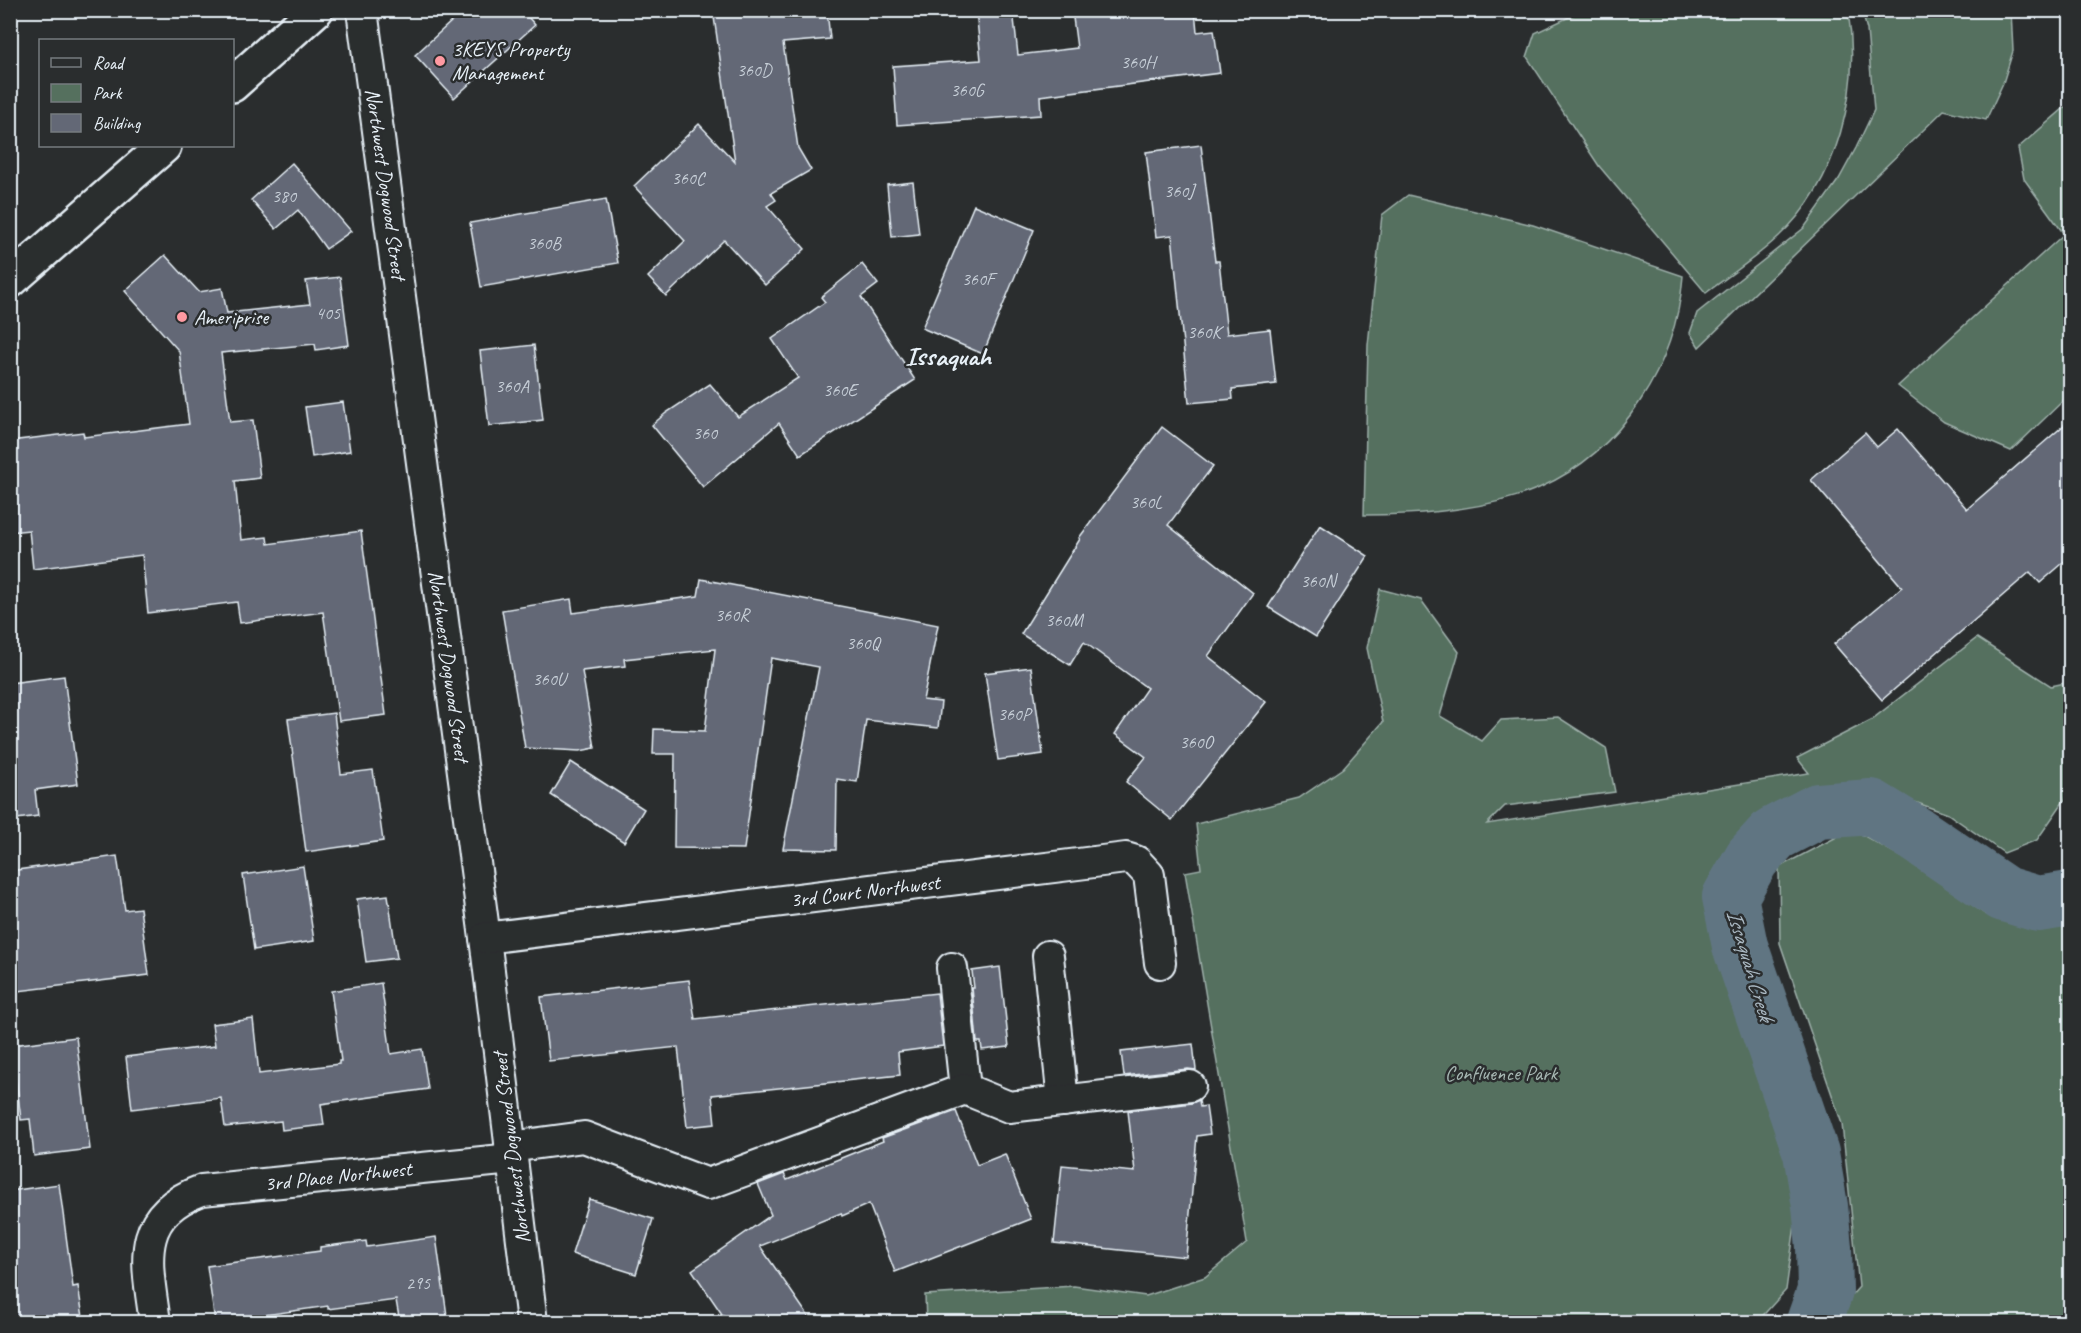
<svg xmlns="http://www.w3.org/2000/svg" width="2081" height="1333" viewBox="0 0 2081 1333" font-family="Caveat,sans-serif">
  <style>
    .green { fill: #55705e; stroke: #9eb0ab; stroke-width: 1.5 }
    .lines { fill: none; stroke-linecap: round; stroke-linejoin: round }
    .river { stroke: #607582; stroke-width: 56 }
    .building { fill: #636876; stroke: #e8f1f8; stroke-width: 1.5 }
    .street-casing { stroke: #e8f1f8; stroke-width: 34 }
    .secondary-casing { stroke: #e8f1f8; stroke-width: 38 }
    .street { stroke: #2a2d2e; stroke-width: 30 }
    .secondary { stroke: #2a2d2e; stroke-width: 33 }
    .poi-dot { fill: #ff9aa2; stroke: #2a2d2e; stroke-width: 2 }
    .labels { text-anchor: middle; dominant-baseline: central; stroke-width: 5; stroke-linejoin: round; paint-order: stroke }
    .number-label { font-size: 18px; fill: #c7cfd8 }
    .poi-label { font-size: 21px; fill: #e8f1f8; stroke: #2a2d2e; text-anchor: start }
    .street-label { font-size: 21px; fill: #e8f1f8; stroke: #2a2d2e }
    .park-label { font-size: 21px; fill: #a6b7b3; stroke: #2a2d2e }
    .water-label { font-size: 22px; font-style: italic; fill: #abb9c3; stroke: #2a2d2e }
    .district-label { font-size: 27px; font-weight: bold; fill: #e8f1f8; stroke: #2a2d2e }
  </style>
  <rect width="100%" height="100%" fill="#2a2d2e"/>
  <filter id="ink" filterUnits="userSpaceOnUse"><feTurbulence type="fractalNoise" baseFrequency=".0167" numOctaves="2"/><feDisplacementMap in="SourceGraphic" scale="12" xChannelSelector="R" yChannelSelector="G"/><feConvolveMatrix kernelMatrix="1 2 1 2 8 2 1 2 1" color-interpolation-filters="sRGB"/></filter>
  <g filter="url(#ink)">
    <g class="green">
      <path d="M1584 10 1848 11C1861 90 1838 182 1778 237 1756 258 1730 275 1706 293L1599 166 1527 57 1535 33Z"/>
      <polygon points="1862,11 2011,11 2013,51 2003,83 1986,120 1944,110 1699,347 1690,333 1697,313 1804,228 1839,179 1856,148 1874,110 1867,30"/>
      <polygon points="2070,103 2070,394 2011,451 1944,422 1898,386 2064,234 2024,179 2018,148"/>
      <path d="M1408 195 1533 225 1683 276C1676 365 1623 451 1539 488 1487 510 1420 515 1364 515L1368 345 1382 215Z"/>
      <polygon points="1380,589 1421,600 1459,652 1440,716 1482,741 1501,720 1558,717 1606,748 1615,792 1505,806 1487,824 1809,773 1797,758 1871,720 1977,638 2051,686 2070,682 2070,792 2037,840 2004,853 1948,814 1876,788 1778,809 1735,852 1711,913 1772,1085 1798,1203 1786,1290 1757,1322 926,1322 925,1295 1074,1286 1146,1296 1205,1277 1247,1242 1185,872 1201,869 1196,824 1299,798 1343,768 1383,722 1367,648"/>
      <polygon points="1852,829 1918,866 1985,914 2042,927 2070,919 2070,1322 1828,1322 1859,1287 1842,1124 1780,943 1779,867"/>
    </g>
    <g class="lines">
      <polyline class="river" points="1814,1322 1825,1291 1824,1247 1820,1206 1811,1153 1740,946 1730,897 1752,858 1774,834 1818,811 1871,807 1917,835 2004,894 2038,904 2070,899"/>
    </g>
    <g class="building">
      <polygon points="464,10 522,10 535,25 454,98 415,55"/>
      <polygon points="713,10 827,10 830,39 783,43 798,148 811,170 771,193 776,200 767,206 805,249 765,285 724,240 666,296 648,277 685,241 634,186 699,124 735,162"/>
      <polygon points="976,10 1013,10 1018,55 1077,48 1072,10 1195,10 1197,32 1214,30 1220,73 1040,96 1041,115 897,125 893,66 981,60"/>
      <polygon points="1201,145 1215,261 1219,261 1227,334 1270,329 1276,384 1232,389 1233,399 1189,403 1172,235 1156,237 1146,152"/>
      <polygon points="292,163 351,231 326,249 298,210 276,229 251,200"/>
      <polygon points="913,182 919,234 892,237 887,185"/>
      <polygon points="606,199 618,263 481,287 470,223"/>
      <polygon points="974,205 1034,230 983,354 922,328"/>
      <polygon points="165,255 199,292 222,288 227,313 310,304 306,281 340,277 349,345 316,350 315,344 221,353 230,422 253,420 260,478 235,481 241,540 267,537 268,544 361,531 386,715 339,721 323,612 240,623 237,602 148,613 142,555 33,569 29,530 10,532 10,441 83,432 84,437 189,424 179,351 125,291"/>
      <polygon points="862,264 878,284 861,297 915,380 800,455 779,423 703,487 652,425 666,413 710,384 738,417 798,378 772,339 825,302 821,297"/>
      <polygon points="534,345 543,420 489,426 480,351"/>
      <polygon points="343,402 350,451 312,457 305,407"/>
      <polygon points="2070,420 2070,557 2040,583 2030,572 1882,700 1834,644 1902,587 1811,480 1865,433 1877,447 1898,429 1967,509"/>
      <polygon points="1162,427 1213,466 1168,525 1253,593 1208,656 1266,702 1172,820 1126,782 1146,757 1115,734 1147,688 1084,642 1070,665 1021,634 1080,539 1079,538"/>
      <polygon points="1320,525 1368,556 1316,637 1268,607"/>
      <polygon points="701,579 938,625 923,700 941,702 938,728 866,720 857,782 837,779 836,850 783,849 819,667 771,658 744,849 674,848 675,754 653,754 654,729 705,731 715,649 624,659 625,666 582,671 595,748 580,751 525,748 502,610 571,599 573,613 698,596"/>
      <polygon points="1031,667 1043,754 998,760 985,673"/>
      <polygon points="64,676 78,784 35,790 38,816 10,820 10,683"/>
      <polygon points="334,713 341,774 373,770 383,841 306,852 288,719"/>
      <polygon points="571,762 644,809 624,842 551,795"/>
      <polygon points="117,856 125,910 140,908 149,975 10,992 10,871"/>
      <polygon points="303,866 314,941 254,950 243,875"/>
      <polygon points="388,895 397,958 366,962 357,899"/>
      <polygon points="1000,967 1009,1047 982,1050 981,1042 977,1042 972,988 974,988 972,971"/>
      <polygon points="689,980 695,1019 937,993 943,1046 898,1052 900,1075 712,1095 715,1124 687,1127 678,1047 549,1061 541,997"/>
      <polygon points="381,983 391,1054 422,1049 428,1089 321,1104 324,1125 282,1130 281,1121 225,1127 221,1098 132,1109 126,1057 215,1046 212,1024 253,1019 259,1074 339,1064 339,1061 341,1061 331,991"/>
      <polygon points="76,1037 90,1149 34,1156 30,1119 21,1120 12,1045"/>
      <polygon points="1193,1044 1196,1070 1188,1069 1124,1076 1121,1052"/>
      <polygon points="1199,1100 1200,1107 1206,1106 1210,1134 1197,1136 1186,1257 1054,1243 1062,1165 1135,1172 1128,1111 1192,1103"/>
      <polygon points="956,1111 977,1165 1005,1154 1031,1219 895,1272 869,1204 842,1216 841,1213 760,1246 813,1323 728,1323 692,1270 771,1215 758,1184 784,1174 787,1180 883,1141 882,1138"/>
      <polygon points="59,1184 73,1287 78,1286 84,1323 10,1323 10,1191"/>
      <polygon points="589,1199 653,1219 636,1274 572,1254"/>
      <polygon points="436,1237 448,1323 400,1323 396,1300 328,1309 328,1306 215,1322 207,1266 320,1251 320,1247 366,1241 367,1247"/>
    </g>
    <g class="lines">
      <g class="street-casing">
        <g id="street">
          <polyline points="362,10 485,938 532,1322"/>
          <polyline points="485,938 1126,858 1136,861 1149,875 1160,963"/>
          <polyline points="1048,956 1063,1101"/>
          <polyline points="952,968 965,1089"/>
          <polyline points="510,1147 584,1137 708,1184 965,1089 1009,1107 1190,1086"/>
          <path d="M155 1322C147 1263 133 1215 202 1190L512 1159"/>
        </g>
      </g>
      <g class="secondary-casing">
        <g id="secondary">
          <polyline points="232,85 316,10"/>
          <polyline points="10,281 164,146"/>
        </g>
      </g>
      <use href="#street" class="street"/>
      <use href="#secondary" class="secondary"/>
    </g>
  </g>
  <g class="poi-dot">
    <circle cx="440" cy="61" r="6"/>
    <circle cx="182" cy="317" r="6"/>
  </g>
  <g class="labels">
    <g class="number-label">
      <text x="1138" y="62">360H</text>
      <text x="754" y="70">360D</text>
      <text x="967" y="90">360G</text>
      <text x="688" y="178">360C</text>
      <text x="1179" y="191">360J</text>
      <text x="284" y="196">380</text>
      <text x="544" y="243">360B</text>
      <text x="978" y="279">360F</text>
      <text x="328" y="313">405</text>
      <text x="1204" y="332">360K</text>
      <text x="512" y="386">360A</text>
      <text x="840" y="390">360E</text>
      <text x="705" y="433">360</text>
      <text x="1146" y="502">360L</text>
      <text x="1318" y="581">360N</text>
      <text x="732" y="615">360R</text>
      <text x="1064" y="620">360M</text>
      <text x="863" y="643">360Q</text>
      <text x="549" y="679">360U</text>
      <text x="1014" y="714">360P</text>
      <text x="1196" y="742">360O</text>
      <text x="418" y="1283">295</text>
    </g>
    <g class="poi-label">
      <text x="452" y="49">3KEYS Property<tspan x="452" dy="24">Management</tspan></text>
      <text x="194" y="317">Ameriprise</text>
    </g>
    <g class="street-label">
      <text transform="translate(386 184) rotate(82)">Northwest Dogwood Street</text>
      <text transform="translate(449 666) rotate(82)">Northwest Dogwood Street</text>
      <text transform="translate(865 891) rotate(-7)">3rd Court Northwest</text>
      <text transform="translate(511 1148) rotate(-97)">Northwest Dogwood Street</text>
      <text transform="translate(338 1176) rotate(-6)">3rd Place Northwest</text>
    </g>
    <g class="park-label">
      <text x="1501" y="1073">Confluence Park</text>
    </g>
    <g class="water-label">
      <text transform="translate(1750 965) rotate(73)">Issaquah Creek</text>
    </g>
    <g class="district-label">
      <text x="948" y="356">Issaquah</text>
    </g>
  </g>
  <rect width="2081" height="1333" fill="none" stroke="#2a2d2e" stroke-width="36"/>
  <rect x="18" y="18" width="2045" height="1297" fill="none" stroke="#e8f1f8" stroke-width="2" filter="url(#ink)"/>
  <rect x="39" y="39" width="195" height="108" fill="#2a2d2e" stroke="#767b7f" stroke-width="1.5"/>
  <rect x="51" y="58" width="30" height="9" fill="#2a2d2e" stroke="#767b7f" stroke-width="1.5"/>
  <text x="93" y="69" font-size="18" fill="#e8f1f8">Road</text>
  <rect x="51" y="84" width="30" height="18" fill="#55705e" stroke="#767b7f" stroke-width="1.5"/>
  <text x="93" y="99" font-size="18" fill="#e8f1f8">Park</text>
  <rect x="51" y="114" width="30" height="18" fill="#636876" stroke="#767b7f" stroke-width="1.5"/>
  <text x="93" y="129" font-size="18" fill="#e8f1f8">Building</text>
</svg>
